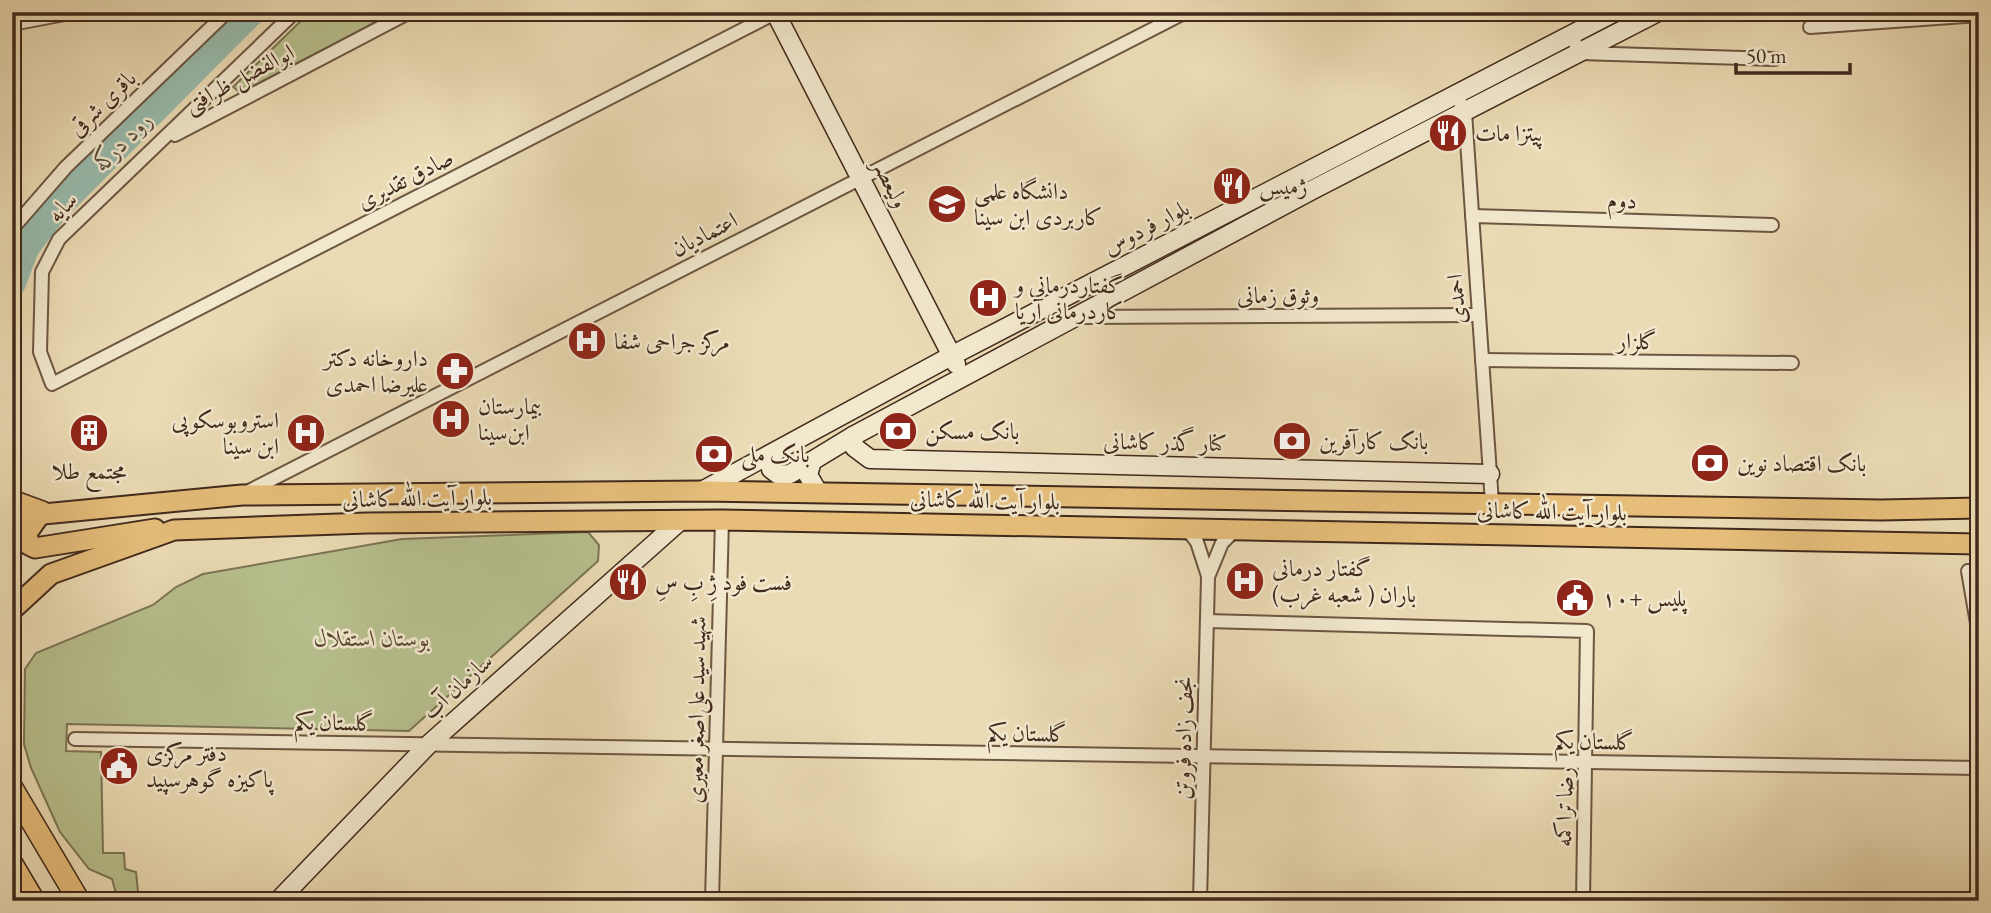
<svg xmlns="http://www.w3.org/2000/svg" width="1991" height="913" viewBox="0 0 1991 913" font-family="'EB Garamond',Amiri,serif">
  <style>
    .green { fill: #b7c08e; stroke: #7c7455; stroke-width: 2 }
    .lines { fill: none; stroke-linecap: round; stroke-linejoin: round }
    .river { stroke: #98bbad; stroke-width: 28 }
    .street-casing { stroke: #6c5642; stroke-width: 16 }
    .secondary-casing { stroke: #41291c; stroke-width: 21 }
    .primary-casing { stroke: #41291c; stroke-width: 23 }
    .highway-casing { stroke: #41291c; stroke-width: 24 }
    .street { stroke: #f2e8ce; stroke-width: 12 }
    .secondary { stroke: #f2e8ce; stroke-width: 18 }
    .primary { stroke: #e6be7a; stroke-width: 19 }
    .highway { stroke: #e6be7a; stroke-width: 21 }
    .labels { text-anchor: middle; dominant-baseline: central; stroke-width: 5; stroke-linejoin: round; paint-order: stroke }
    .street-label { font-size: 23px; fill: #41291c; stroke: #f2e8ce }
    .poi-label { font-size: 23px; fill: #41291c; stroke: #f2e8ce; text-anchor: start }
    .park-label { font-size: 23px; font-style: italic; fill: #594733; stroke: #f2e8ce }
    .water-label { font-size: 24px; font-style: italic; fill: #574e40; stroke: #f2e8ce }
  </style>
  <rect width="100%" height="100%" fill="#ebdbb4"/>
  <filter id="stains"><feTurbulence type="fractalNoise" baseFrequency=".00286" numOctaves="4"/><feColorMatrix values="0 0 0 0 .2 0 0 0 0 .09 0 0 0 0 .02 0 0 0 .5 -.17"/></filter>
  <radialGradient id="worn" r=".72"><stop offset=".6" stop-color="#630" stop-opacity="0"/><stop offset="1" stop-color="#630" stop-opacity=".3"/></radialGradient>
  <g class="green">
    <polygon points="310,12 395,12 241,93 233,87"/>
    <polygon points="588,532 599,545 598,561 409,731 67,724 66,751 101,752 103,853 124,853 125,869 136,872 139,901 118,901 112,879 89,869 60,832 31,768 24,744 25,669 36,653 153,605 176,587 203,574 402,539"/>
  </g>
  <g class="lines">
    <polyline class="river" points="12,283 25,248 54,210 251,12"/>
    <g class="street-casing">
      <g id="street">
        <polyline points="295,12 59,239 42,272 40,352 52,384 777,12"/>
        <polyline points="12,24 75,12"/>
        <polyline points="1810,27 1979,15"/>
        <polyline points="1571,35 1580,53 1775,59"/>
        <polyline points="1456,94 1465,112 1492,503"/>
        <polyline points="175,135 410,12"/>
        <polyline points="1472,216 1772,225"/>
        <polyline points="12,229 66,167 227,12"/>
        <polyline points="1080,317 1479,315"/>
        <polyline points="1482,360 1792,363"/>
        <polyline points="245,493 1186,12"/>
        <polyline points="1187,529 1197,542 1208,576"/>
        <polyline points="1968,571 1979,635"/>
        <polyline points="1207,621 1587,631 1583,901"/>
        <polyline points="75,739 1979,768"/>
        <polyline points="712,901 722,520"/>
        <polyline points="1200,901 1208,577 1222,543 1235,530"/>
      </g>
    </g>
    <g class="secondary-casing">
      <g id="secondary">
        <polyline points="775,12 956,364"/>
        <polyline points="853,436 854,447 870,459 1490,474"/>
        <polyline points="773,453 771,469 779,475 790,474 812,461"/>
        <polyline points="702,491 953,355 1615,12"/>
        <polyline points="818,492 808,475 812,461 853,436 1314,189 1658,12"/>
        <polyline points="278,901 428,745 681,520"/>
      </g>
    </g>
    <g class="primary-casing">
      <g id="primary">
        <polyline points="42,512 27,533 29,545 35,548 155,529"/>
        <polyline points="12,517 242,495 702,491 1881,510 1979,508"/>
        <polyline points="12,610 51,574 174,530 367,523 722,520 1979,544"/>
      </g>
    </g>
    <g class="highway-casing">
      <g id="highway">
        <polyline points="12,501 42,512"/>
        <polyline points="12,788 79,901"/>
        <polyline points="12,864 34,901"/>
      </g>
    </g>
    <use href="#street" class="street"/>
    <use href="#secondary" class="secondary"/>
    <use href="#primary" class="primary"/>
    <use href="#highway" class="highway"/>
  </g>
  <defs>
    <g id="restaurant-disc" transform="scale(2.0125)"><circle r="9.5" fill="#8f2418" stroke="#f2e8ce"/><path d="M-5-6h1v4h1v-4h1v4h1v-4h1v5L-1.5 .5V6h-2V.5L-5-1ZM5-6V6H3V1.5H1.5Q1.5-4 5-6Z" fill="#fff"/></g>
    <g id="university-disc" transform="scale(2.0125)"><circle r="9.5" fill="#8f2418" stroke="#f2e8ce"/><path d="M0-5L7-2L0 1L-7-2ZM-4 1L0 2.5L4 1V4Q0 6-4 4Z" fill="#fff"/></g>
    <g id="hospital-disc" transform="scale(2.0125)"><circle r="9.5" fill="#8f2418" stroke="#f2e8ce"/><path d="M-5-5h3v3.5h4V-5h3V5h-3V1.5h-4V5h-3Z" fill="#fff"/></g>
    <g id="pharmacy-disc" transform="scale(2.0125)"><circle r="9.5" fill="#8f2418" stroke="#f2e8ce"/><path d="M-2-6h4v4h4v4h-4v4h-4v-4h-4v-4h4Z" fill="#fff"/></g>
    <g id="bank-disc" transform="scale(2.0125)"><circle r="9.5" fill="#8f2418" stroke="#f2e8ce"/><path d="M-6-4H6V4H-6ZM0-2.3a2.3 2.3 0 1 0 0 4.6a2.3 2.3 0 1 0 0-4.6Z" fill="#fff"/></g>
    <g id="building-disc" transform="scale(2.0125)"><circle r="9.5" fill="#8f2418" stroke="#f2e8ce"/><path d="M-4-6H4V6H1V3H-1V6H-4ZM-2.5-4.3h1.7v1.8h-1.7ZM.8-4.3h1.7v1.8H.8ZM-2.5-1h1.7V.8h-1.7ZM.8-1h1.7V.8H.8Z" fill="#fff"/></g>
    <g id="civic-disc" transform="scale(2.0125)"><circle r="9.5" fill="#8f2418" stroke="#f2e8ce"/><path d="M-.6-6.5H3V-4.5H.6V-3L4-1V1h2V6H-6V1h2V-1L-.6-3ZM-1.2 2.5V6h2.4V2.5Z" fill="#fff"/></g>
  </defs>
  <g fill-rule="evenodd">
    <use href="#restaurant-disc" x="1448" y="133"/>
    <use href="#restaurant-disc" x="1232" y="186"/>
    <use href="#university-disc" x="947" y="204"/>
    <use href="#hospital-disc" x="988" y="298"/>
    <use href="#hospital-disc" x="587" y="341"/>
    <use href="#pharmacy-disc" x="455" y="371"/>
    <use href="#hospital-disc" x="451" y="419"/>
    <use href="#bank-disc" x="898" y="431"/>
    <use href="#building-disc" x="89" y="433"/>
    <use href="#hospital-disc" x="306" y="433"/>
    <use href="#bank-disc" x="1292" y="441"/>
    <use href="#bank-disc" x="714" y="454"/>
    <use href="#bank-disc" x="1710" y="463"/>
    <use href="#hospital-disc" x="1245" y="581"/>
    <use href="#restaurant-disc" x="628" y="582"/>
    <use href="#civic-disc" x="1575" y="598"/>
    <use href="#civic-disc" x="119" y="766"/>
  </g>
  <g class="labels">
    <g class="street-label">
      <text transform="translate(239 78) rotate(-28)">ابوالفضل ظرافتی</text>
      <text transform="translate(102 103) rotate(-44)">باقری شرقی</text>
      <text transform="translate(405 179) rotate(-27)">صادق تقدیری</text>
      <text transform="translate(891 183) rotate(63)">ولیعصر</text>
      <text transform="translate(1622 200) rotate(2)">دوم</text>
      <text transform="translate(62 207) rotate(-47)">سایه</text>
      <text transform="translate(1146 227) rotate(-27)">بلوار فردوس</text>
      <text transform="translate(704 234) rotate(-27)">اعتمادیان</text>
      <text x="1278" y="295">وثوق زمانی</text>
      <text transform="translate(1456 299) rotate(-94)">احمدی</text>
      <text transform="translate(1637 341) rotate(1)">گلزار</text>
      <text transform="translate(1165 442) rotate(1)">کنار گذر کاشانی</text>
      <text transform="translate(417 498) rotate(-1)">بلوار آیت الله کاشانی</text>
      <text transform="translate(985 500) rotate(1)">بلوار آیت الله کاشانی</text>
      <text transform="translate(1552 511) rotate(1)">بلوار آیت الله کاشانی</text>
      <text transform="translate(457 686) rotate(-42)">سازمان آب</text>
      <text transform="translate(696 710) rotate(-89)">شهید سید علی‌اصغر معیری</text>
      <text transform="translate(334 722) rotate(1)">گلستان یکم</text>
      <text transform="translate(1027 733) rotate(1)">گلستان یکم</text>
      <text transform="translate(1183 738) rotate(-89)">نجف زاده فروتن</text>
      <text transform="translate(1594 741) rotate(1)">گلستان یکم</text>
      <text transform="translate(1564 807) rotate(-89)">رضا تراکمه</text>
    </g>
    <g class="poi-label">
      <text x="1475" y="133">پیتزا مات</text>
      <text x="1259" y="186">ژمیس</text>
      <text x="974" y="191">دانشگاه علمی<tspan x="974" dy="26">کاربردی ابن سینا</tspan></text>
      <text x="1015" y="285">گفتاردرمانی و<tspan x="1015" dy="26">کاردرمانی آریا</tspan></text>
      <text x="614" y="341">مرکز جراحی شفا</text>
      <text x="428" y="358" text-anchor="end">داروخانه دکتر<tspan x="428" dy="26">علیرضا احمدی</tspan></text>
      <text x="478" y="406">بیمارستان<tspan x="478" dy="26">ابن‌سینا</tspan></text>
      <text x="279" y="420" text-anchor="end">استروبوسکوپی<tspan x="279" dy="26">ابن سینا</tspan></text>
      <text x="925" y="431">بانک مسکن</text>
      <text x="1319" y="441">بانک کارآفرین</text>
      <text x="741" y="454">بانک ملی</text>
      <text x="1737" y="463">بانک اقتصاد نوین</text>
      <text x="89" y="471" text-anchor="middle">مجتمع طلا</text>
      <text x="1272" y="568">گفتار درمانی<tspan x="1272" dy="26">باران ( شعبه غرب)</tspan></text>
      <text x="655" y="582">فست فود ژِ بِ سِ</text>
      <text x="1602" y="598">پلیس +۱۰</text>
      <text x="146" y="753">دفتر مرکزی<tspan x="146" dy="26">پاکیزه گوهرسپید</tspan></text>
    </g>
    <g class="park-label">
      <text x="372" y="638">بوستان استقلال</text>
    </g>
    <g class="water-label">
      <text transform="translate(122 141) rotate(-45)">رود درکه</text>
    </g>
  </g>
  <rect width="1991" height="913" fill="none" stroke="#ebdbb4" stroke-width="42"/>
  <rect x="14" y="14" width="1963" height="885" fill="none" stroke="#41291c" stroke-width="3.5"/>
  <rect x="21" y="21" width="1949" height="871" fill="none" stroke="#41291c" stroke-width="2"/>
  <path d="M1736 63v10h114v-10" fill="none" stroke="#41291c" stroke-width="3.5"/>
  <text x="1746" y="63" font-size="21" fill="#41291c" stroke="#f2e8ce" stroke-width="5" paint-order="stroke">50 m</text>
  <rect width="100%" height="100%" filter="url(#stains)"/>
  <rect width="100%" height="100%" fill="url(#worn)"/>
</svg>
